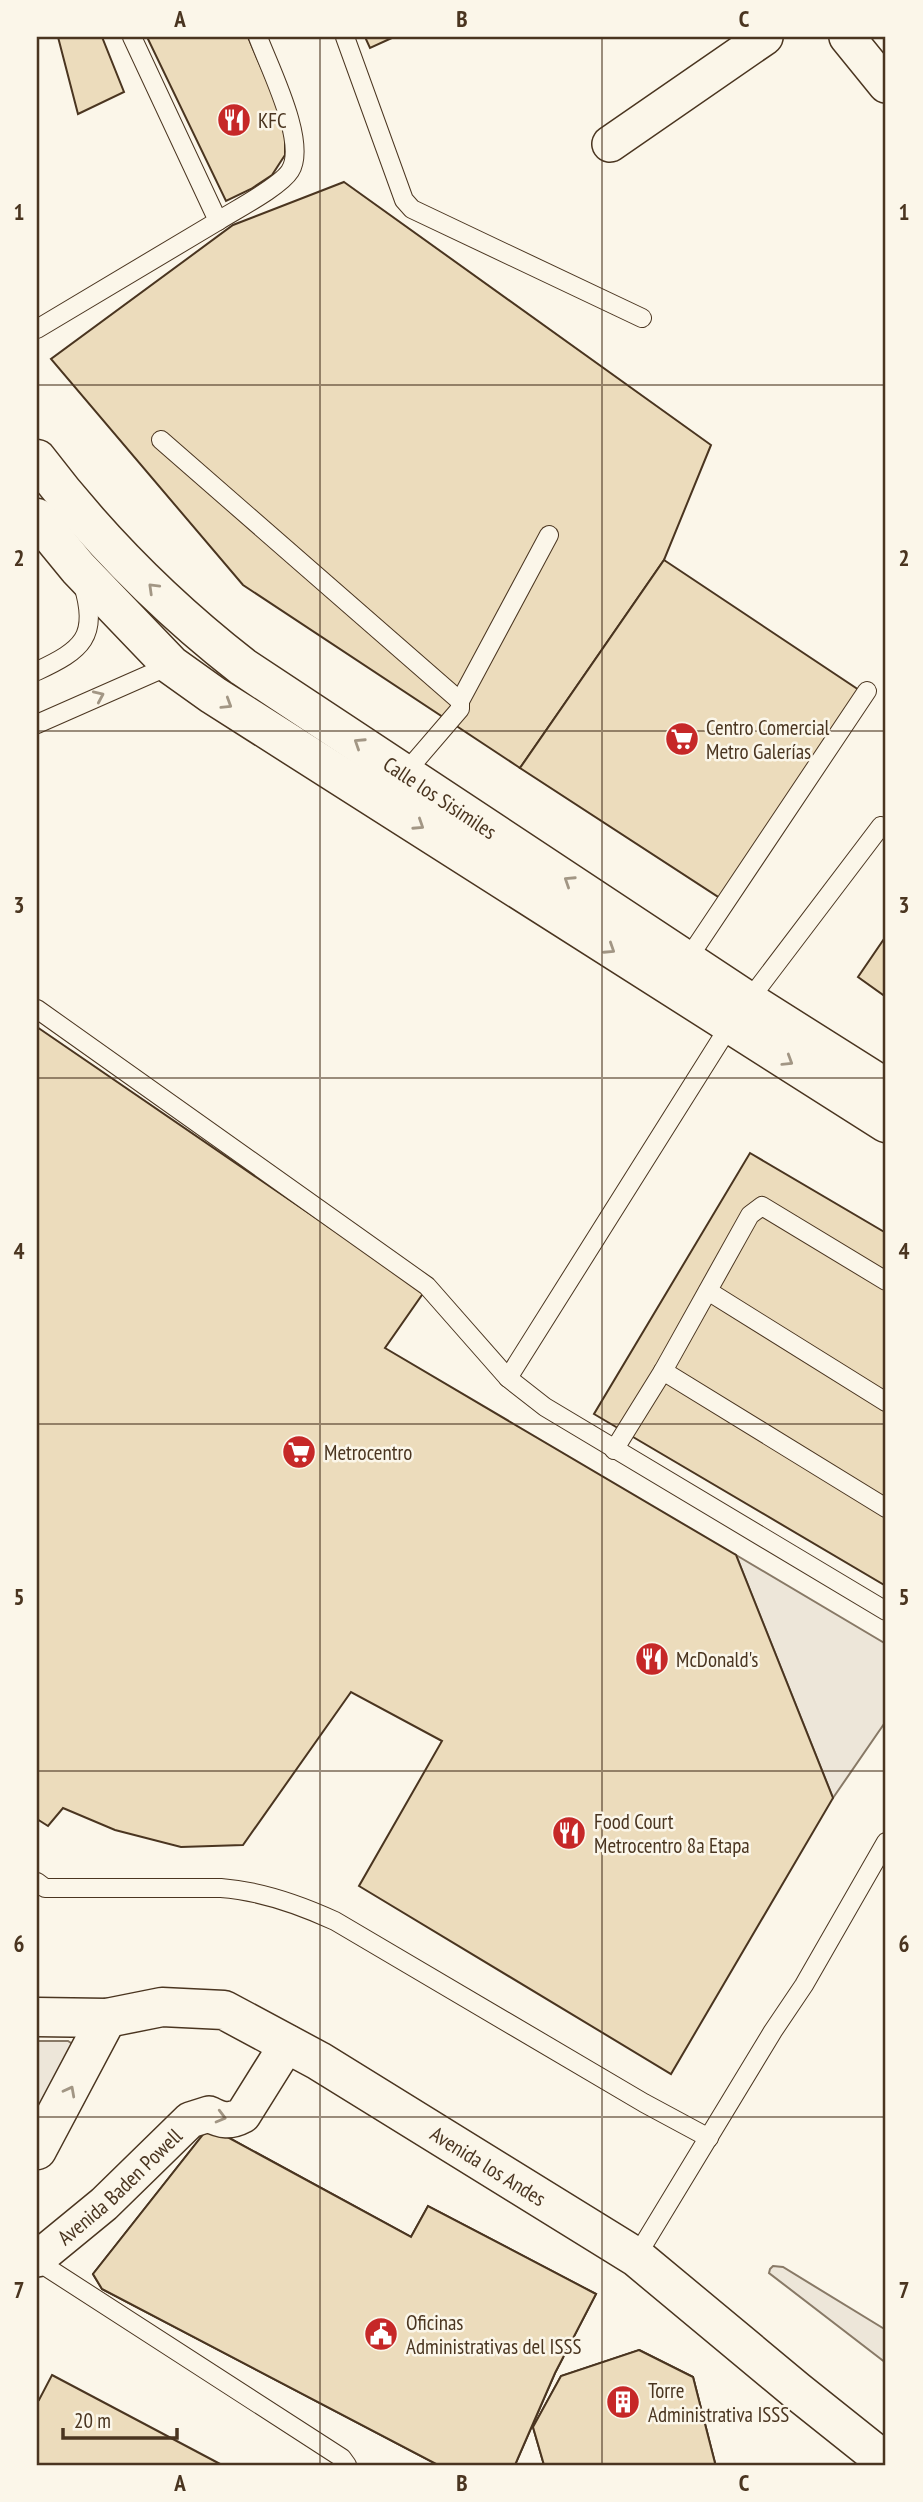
<svg xmlns="http://www.w3.org/2000/svg" width="923" height="2502" viewBox="0 0 923 2502" font-family="'PT Sans Narrow',sans-serif">
  <style>
    .green { fill: #ede6d9; stroke: #887966; stroke-width: 2 }
    .building { fill: #ecdcbc; stroke: #4a3520; stroke-width: 2 }
    .lines { fill: none; stroke-linecap: round; stroke-linejoin: round }
    .service-casing { stroke: #4a3520; stroke-width: 20 }
    .minor-casing { stroke: #4a3520; stroke-width: 38 }
    .tertiary-casing { stroke: #4a3520; stroke-width: 41 }
    .secondary-casing { stroke: #4a3520; stroke-width: 41 }
    .service { stroke: #fbf6e9; stroke-width: 18 }
    .minor { stroke: #fbf6e9; stroke-width: 35 }
    .tertiary { stroke: #fbf6e9; stroke-width: 38 }
    .secondary { stroke: #fbf6e9; stroke-width: 38 }
    .oneway { stroke: #a29684 }
    .grid { fill: none; stroke: #4a3520; stroke-width: 2; stroke-opacity: 0.55 }
    .labels { text-anchor: middle; dominant-baseline: central; stroke-width: 5; stroke-linejoin: round; paint-order: stroke }
    .poi-label { font-size: 21px; fill: #4a3520; stroke: #fbf6e9; text-anchor: start }
    .street-label { font-size: 21px; fill: #4a3520; stroke: #fbf6e9 }
    .neatline { fill: none; stroke: #4a3520; stroke-width: 2.5 }
    .grid-label { font-size: 23px; text-anchor: middle; font-weight: bold; fill: #4a3520 }
  </style>
  <rect width="100%" height="100%" fill="#fbf6e9"/>
  <g class="green">
    <polygon points="736,1555 886,1644 886,1721 833,1798"/>
    <polygon points="37,2041 68,2041 74,2045 37,2110"/>
    <polygon points="773,2266 783,2267 886,2330 886,2363 769,2273 770,2269"/>
  </g>
  <g class="building">
    <polygon points="58,37 102,37 124,92 78,114"/>
    <polygon points="147,37 248,37 276,102 285,137 285,155 272,175 251,189 226,201"/>
    <polygon points="365,37 394,37 370,48"/>
    <polygon points="344,182 711,445 664,560 520,768 243,585 51,359 233,225"/>
    <polygon points="664,560 862,692 723,900 520,768"/>
    <polygon points="886,936 886,997 858,977"/>
    <polygon points="37,1027 424,1292 385,1348 736,1555 833,1798 671,2074 359,1886 442,1741 351,1692 243,1845 181,1847 115,1830 63,1808 48,1826 37,1819"/>
    <polygon points="750,1153 886,1233 886,1586 594,1414"/>
    <polygon points="209,2127 411,2237 428,2206 596,2294 555,2373 515,2465 438,2465 102,2289 93,2274"/>
    <polygon points="209,2127 411,2237 428,2206 596,2294 555,2373 515,2465 438,2465 102,2289 93,2274"/>
    <polygon points="639,2350 693,2377 715,2463 713,2465 544,2465 533,2427 561,2376"/>
    <polygon points="639,2350 693,2377 715,2463 713,2465 544,2465 533,2427 561,2376"/>
    <polygon points="52,2375 222,2465 39,2465 37,2464 37,2399 39,2400"/>
  </g>
  <g class="lines">
    <g class="service-casing">
      <g id="service">
        <polyline points="345,37 404,200 412,209 642,318"/>
        <path d="M218 221C235 210 280 187 290 171 308 143 269 67 258 37"/>
        <polyline points="37,329 218,221 132,37"/>
        <polyline points="161,440 460,701 460,709 405,773"/>
        <path d="M37 671C82 650 99 637 83 585"/>
        <polyline points="460,701 549,535"/>
        <polyline points="37,724 171,665"/>
        <polyline points="685,963 867,691"/>
        <polyline points="37,1009 427,1286 508,1378 545,1407 886,1611"/>
        <polyline points="708,1291 886,1402"/>
        <polyline points="663,1371 886,1508"/>
        <polyline points="508,1378 730,1025 881,826"/>
        <polyline points="614,1450 663,1371 750,1215 762,1206 886,1281"/>
        <path d="M37 1882 45 1888H221C261 1891 298 1904 335 1921L644 2103 709 2138"/>
        <polyline points="636,2257 773,2031 804,1985 886,1842"/>
        <polyline points="37,2261 342,2458 347,2465"/>
      </g>
    </g>
    <g class="minor-casing">
      <g id="minor">
        <polyline points="847,37 886,85"/>
        <polyline points="610,144 765,37"/>
        <path id="s1" d="M37 2259 104 2204 190 2120 209 2114C222 2121 230 2122 243 2115L288 2043"/>
      </g>
    </g>
    <g class="tertiary-casing">
      <g id="tertiary">
        <path id="s2" d="M37 2017 107 2018 162 2007 224 2010 319 2061 636 2257 797 2391 886 2462"/>
        <polyline points="37,2150 107,2018"/>
      </g>
    </g>
    <g class="secondary-casing">
      <g id="secondary">
        <path id="s3" d="M37 459C96 537 166 607 243 667L748 1001 886 1088"/>
        <polyline points="37,518 78,568 171,665 213,695 886,1123"/>
      </g>
    </g>
    <use href="#service" class="service"/>
    <use href="#minor" class="minor"/>
    <use href="#tertiary" class="tertiary"/>
    <use href="#secondary" class="secondary"/>
  </g>
  <defs><path id="oneway-chevron" d="M-2-3.5L2.5 0L-2 3.5" fill="none" stroke-width="1.6" stroke-linecap="round" stroke-linejoin="round" transform="scale(1.75)"/></defs>
  <g class="oneway">
    <use href="#oneway-chevron" transform="translate(153 588) rotate(-136)"/>
    <use href="#oneway-chevron" transform="translate(99 696) rotate(-24)"/>
    <use href="#oneway-chevron" transform="translate(227 704) rotate(32)"/>
    <use href="#oneway-chevron" transform="translate(359 743) rotate(-147)"/>
    <use href="#oneway-chevron" transform="translate(419 825) rotate(33)"/>
    <use href="#oneway-chevron" transform="translate(569 881) rotate(-147)"/>
    <use href="#oneway-chevron" transform="translate(610 949) rotate(33)"/>
    <use href="#oneway-chevron" transform="translate(788 1061) rotate(32)"/>
    <use href="#oneway-chevron" transform="translate(70 2091) rotate(-62)"/>
    <use href="#oneway-chevron" transform="translate(221 2117) rotate(15)"/>
  </g>
  <path class="grid" d="M320 37V2465M602 37V2465M37 385H886M37 731H886M37 1078H886M37 1424H886M37 1771H886M37 2117H886"/>
  <defs>
    <g id="restaurant-disc" transform="scale(1.75)"><circle r="9.5" fill="#c62828" stroke="#fbf6e9"/><path d="M-5-6h1v4h1v-4h1v4h1v-4h1v5L-1.5 .5V6h-2V.5L-5-1ZM5-6V6H3V1.5H1.5Q1.5-4 5-6Z" fill="#fff"/></g>
    <g id="supermarket-disc" transform="scale(1.75)"><circle r="9.5" fill="#c62828" stroke="#fbf6e9"/><path d="M-6-5.5h2.5l.6 2H6L4.5 2H-2.5L-4.4-4H-6ZM-1.5 3.2a1.3 1.3 0 1 0 .1 0ZM3 3.2a1.3 1.3 0 1 0 .1 0Z" fill="#fff"/></g>
    <g id="civic-disc" transform="scale(1.75)"><circle r="9.5" fill="#c62828" stroke="#fbf6e9"/><path d="M-.6-6.5H3V-4.5H.6V-3L4-1V1h2V6H-6V1h2V-1L-.6-3ZM-1.2 2.5V6h2.4V2.5Z" fill="#fff"/></g>
    <g id="building-disc" transform="scale(1.75)"><circle r="9.5" fill="#c62828" stroke="#fbf6e9"/><path d="M-4-6H4V6H1V3H-1V6H-4ZM-2.5-4.3h1.7v1.8h-1.7ZM.8-4.3h1.7v1.8H.8ZM-2.5-1h1.7V.8h-1.7ZM.8-1h1.7V.8H.8Z" fill="#fff"/></g>
  </defs>
  <g fill-rule="evenodd">
    <use href="#restaurant-disc" x="234" y="120"/>
    <use href="#supermarket-disc" x="682" y="739"/>
    <use href="#supermarket-disc" x="299" y="1452"/>
    <use href="#restaurant-disc" x="652" y="1659"/>
    <use href="#restaurant-disc" x="569" y="1833"/>
    <use href="#civic-disc" x="381" y="2334"/>
    <use href="#building-disc" x="623" y="2402"/>
  </g>
  <g class="labels">
    <g class="poi-label">
      <text x="258" y="120">KFC</text>
      <text x="706" y="727">Centro Comercial<tspan x="706" dy="24">Metro Galerías</tspan></text>
      <text x="324" y="1452">Metrocentro</text>
      <text x="676" y="1659">McDonald's</text>
      <text x="594" y="1821">Food Court<tspan x="594" dy="24">Metrocentro 8a Etapa</tspan></text>
      <text x="406" y="2322">Oficinas<tspan x="406" dy="24">Administrativas del ISSS</tspan></text>
      <text x="648" y="2390">Torre<tspan x="648" dy="24">Administrativa ISSS</tspan></text>
    </g>
    <g class="street-label">
      <text stroke="none"><textPath href="#s3" startOffset="530">Calle los Sisimiles</textPath></text>
      <text stroke="none"><textPath href="#s2" startOffset="495">Avenida los Andes</textPath></text>
      <text stroke="none"><textPath href="#s1" startOffset="110">Avenida Baden Powell</textPath></text>
    </g>
  </g>
  <rect width="923" height="2502" fill="none" stroke="#fbf6e9" stroke-width="77"/>
  <path d="M63 2428v10h114v-10" fill="none" stroke="#4a3520" stroke-width="3.5"/>
  <text x="74" y="2428" font-size="21" fill="#4a3520" stroke="#fbf6e9" stroke-width="5" paint-order="stroke">20 m</text>
  <rect x="38" y="38" width="846" height="2426" class="neatline"/>
  <g class="grid-label">
    <text x="180" y="27">A</text>
    <text x="462" y="27">B</text>
    <text x="744" y="27">C</text>
    <text x="19" y="220">1</text>
    <text x="904" y="220">1</text>
    <text x="19" y="566">2</text>
    <text x="904" y="566">2</text>
    <text x="19" y="913">3</text>
    <text x="904" y="913">3</text>
    <text x="19" y="1259">4</text>
    <text x="904" y="1259">4</text>
    <text x="19" y="1605">5</text>
    <text x="904" y="1605">5</text>
    <text x="19" y="1952">6</text>
    <text x="904" y="1952">6</text>
    <text x="19" y="2298">7</text>
    <text x="904" y="2298">7</text>
    <text x="180" y="2491">A</text>
    <text x="462" y="2491">B</text>
    <text x="744" y="2491">C</text>
  </g>
</svg>
